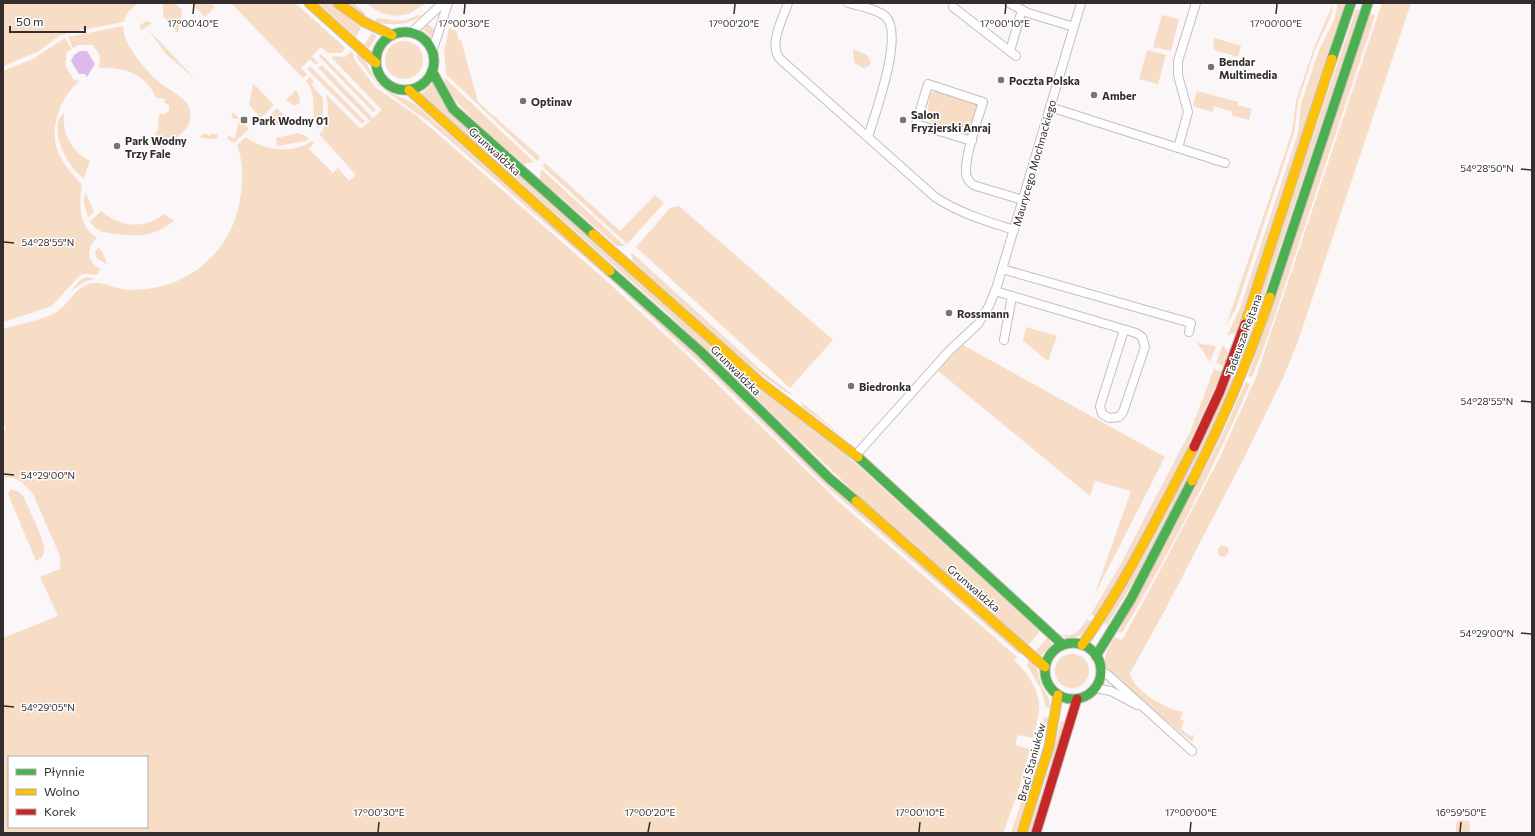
<svg xmlns="http://www.w3.org/2000/svg" width="1535" height="836" viewBox="0 0 1535 836" font-family="Commissioner,sans-serif">
  <style>
    .green { fill: #f7dcc6; fill-rule: evenodd }
    .water { fill: #ddb9ec }
    .lines { fill: none; stroke-linecap: round; stroke-linejoin: round }
    .street-casing { stroke: #c4bebf; stroke-width: 10 }
    .fast-casing { stroke: #c4bebf; stroke-width: 11 }
    .slow-casing { stroke: #c4bebf; stroke-width: 11 }
    .jam-casing { stroke: #c4bebf; stroke-width: 11 }
    .street { stroke: #fefefe; stroke-width: 8 }
    .fast { stroke: #4caf50; stroke-width: 9 }
    .slow { stroke: #ffc107; stroke-width: 9 }
    .jam { stroke: #c62828; stroke-width: 9 }
    .ticks { fill: none; stroke: #342d2e; stroke-width: 1.5 }
    .poi-dot { fill: #7a7374; stroke: #fff; stroke-width: 1.5 }
    .labels { text-anchor: middle; dominant-baseline: central; stroke-width: 3; stroke-linejoin: round; paint-order: stroke }
    .poi-label { font-size: 11px; font-weight: bold; fill: #342d2e; stroke: #fff; text-anchor: start }
    .street-label { font-size: 11px; fill: #342d2e; stroke: #fff }
    .ticks-label { font-size: 10px; text-anchor: middle; fill: #342d2e; stroke: #fff; stroke-width: 3; stroke-linejoin: round; paint-order: stroke }
  </style>
  <rect width="100%" height="100%" fill="#fbf6f7"/>
  <g class="green">
    <polygon points="3,3 138,3 128,12 123,22 68,33 59,36 37,52 3,66"/>
    <polygon points="163,3 174,3 182,10 178,33 163,16"/>
    <polygon points="191,3 210,3 215,7 205,17"/>
    <polygon points="231,3 295,3 340,43 345,48 341,53 328,53 321,47 312,56 318,63 316,65 310,59 301,68 307,74 303,78"/>
    <polygon points="318,3 330,3 361,28 356,37"/>
    <polygon points="348,3 354,3 365,13 365,18"/>
    <polygon points="365,3 427,3 408,14 396,16 381,13"/>
    <polygon points="1338,3 1345,5 1237,332 1227,336 1240,308 1298,133 1301,104 1319,50 1334,20"/>
    <path d="M1382 3H1411L1297 344 1283 378 1244 458 1166 608 1130 673C1133 691 1166 709 1183 712L1180 719 1184 721 1181 729 1190 736 1194 735 1193 741H1191L1109 673C1100 659 1108 649 1115 637L1122 640 1146 597 1220 457 1256 377Z"/>
    <polygon points="1333,4 1331,16 1316,47 1298,102 1294,133 1236,308 1226,326 1292,132 1296,101 1315,45"/>
    <polygon points="1356,9 1360,10 1238,372 1234,370"/>
    <polygon points="1370,13 1375,15 1373,22 1267,339 1252,377 1248,376"/>
    <path d="M418 15 422 16C407 25 392 26 375 22L377 18C398 20 398 24 418 15Z"/>
    <polygon points="1162,15 1179,19 1171,51 1153,47"/>
    <polygon points="147,21 152,23 141,31 140,25"/>
    <polygon points="428,24 436,31 433,38 423,29"/>
    <path d="M123 26C122 43 146 71 159 82 167 89 179 94 186 102 190 108 192 116 189 123 185 134 171 141 162 148L152 142 158 128 159 114H166L169 110V105L164 102 166 99 156 98C147 74 123 66 99 68L100 56 93 45H78L73 48 68 37Z"/>
    <polygon points="449,28 456,31 459,40 461,40 478,102 540,157 537,161 446,74 444,52"/>
    <polygon points="148,29 196,80 166,54"/>
    <polygon points="372,33 377,36 369,48 364,45"/>
    <path d="M65 38 72 49 66 53V67L74 80 79 81C60 98 49 128 58 152 63 165 74 175 82 185 79 206 78 225 97 238 86 248 87 262 100 269L97 275 85 274 79 276 52 306 3 322V71L33 59Z"/>
    <polygon points="1215,38 1241,46 1238,57 1214,50 1213,41"/>
    <circle cx="404" cy="60" r="19"/>
    <polygon points="853,49 867,55 871,62 869,66 863,68 854,63"/>
    <polygon points="1147,50 1166,55 1158,84 1139,79"/>
    <path d="M352 51 355 60 375 87 417 116 601 276 688 356 841 504 1017 657 1014 661C1026 670 1040 691 1039 707 1039 717 1035 728 1033 738L1018 735 1015 745 1030 749 1019 789 1003 833H3V638L58 616 40 577 60 569V556L33 494 22 482 14 478 3 477V431L6 430 3 420V329C16 325 45 319 55 313 69 305 73 289 89 284 101 280 116 289 128 290 134 290 141 289 147 289 197 283 236 244 241 193 243 177 243 161 237 145L246 137C263 151 293 154 312 141L314 143 309 149 333 173 338 168 349 181 356 175 319 134C330 124 329 109 326 94L361 129 370 121 318 68 322 65 373 118 382 110 332 58V56L345 57ZM9 757H147V827H9Z"/>
    <path d="M357 53C369 59 370 77 380 86 390 96 405 97 416 105L681 340 844 498 1021 653 1019 654 825 485 711 373 615 284 430 123 379 86 357 58Z"/>
    <polygon points="321,54 376,110 373,112 319,56"/>
    <polygon points="310,66 365,121 362,124 307,69"/>
    <path d="M310 77 314 82 311 84 323 98V121L318 129C309 113 319 97 306 81Z"/>
    <path d="M444 77 450 83 534 162 524 164C504 146 447 103 444 77Z"/>
    <polygon points="253,83 274,105 261,118 249,105"/>
    <polygon points="433,83 447,108 844,453 1040,631 1028,645 868,505 665,311 421,94"/>
    <path d="M938 89 977 104 978 106 970 135 965 137 932 126C932 124 928 111 928 109 928 103 931 101 928 95Z"/>
    <polygon points="296,90 299,96 300,103 294,106 286,100"/>
    <polygon points="1197,91 1238,102 1237,105 1252,109 1249,120 1233,116 1231,111 1214,106 1212,112 1193,106"/>
    <polygon points="277,108 284,115 284,122 276,126 264,121"/>
    <polygon points="233,112 249,129 234,143 227,139 228,136 235,138 239,119 231,118"/>
    <path d="M64 113C62 134 71 151 90 161L84 178C69 170 46 126 64 113Z"/>
    <polygon points="203,133 210,136 211,133 218,135 217,139 200,138"/>
    <polygon points="298,133 309,138 306,141 277,146 276,138"/>
    <polygon points="545,163 620,231 655,195 664,203 627,244 542,166"/>
    <polygon points="541,169 625,246 617,246 540,179"/>
    <polygon points="85,192 94,212 88,217 84,203"/>
    <polygon points="679,206 833,340 790,388 636,247 670,208"/>
    <path d="M101 211C119 227 145 230 164 214L174 221C154 236 141 237 116 234 103 232 99 233 90 222Z"/>
    <polygon points="98,247 102,251 107,264 97,259 95,253"/>
    <path d="M631 252 762 371 793 395C778 395 653 279 633 261Z"/>
    <polygon points="87,277 96,279 86,281 71,291 80,280"/>
    <polygon points="1026,327 1057,336 1048,361 1023,341"/>
    <path d="M1197 342C1204 347 1210 343 1216 347L1210 362Z"/>
    <polygon points="963,345 1165,457 1094,596 1131,491 1095,481 1090,496 937,370"/>
    <polygon points="1223,345 1228,353 1224,366 1216,363"/>
    <path d="M1214 369 1222 372C1184 455 1144 540 1095 617L1091 614 1118 569 1191 430Z"/>
    <path d="M1232 376 1236 378 1219 417 1135 579 1107 625 1104 623C1154 545 1193 460 1232 376Z"/>
    <path d="M1246 382 1250 384C1213 470 1169 553 1122 633L1118 632 1218 444Z"/>
    <polygon points="801,402 849,441 803,407"/>
    <path d="M11 489 19 492 23 496C28 508 46 541 44 552 43 557 40 559 36 561L8 494Z"/>
    <circle cx="1223" cy="551" r="5.5"/>
    <path d="M1087 619 1092 622 1080 636 1067 638 1060 634C1074 639 1080 630 1087 619Z"/>
    <polygon points="1047,638 1052,644 1041,656 1036,651"/>
    <circle cx="1072" cy="671" r="17"/>
    <polygon points="1029,659 1037,668 1041,685 1049,699 1050,708 1046,707 1041,689 1027,665"/>
    <polygon points="1044,717 1049,718 1046,729 1039,738"/>
    <polygon points="1061,721 1065,722 1031,833 1028,833 1048,773"/>
    <polygon points="1036,752 1038,757 1038,764 1016,833 1011,833 1028,782"/>
    <polygon points="1459,820 1469,821 1470,832 1456,833 1456,823"/>
  </g>
  <polygon class="water" points="80,51 87,51 95,64 87,77 85,74 79,74 71,61 74,55"/>
  <g class="lines">
    <g class="street-casing">
      <g id="street">
        <path d="M788 3C783 18 768 45 780 59L935 197C959 213 986 221 1014 230"/>
        <path d="M848 3C859 6 878 9 886 17 904 35 875 114 868 137"/>
        <polyline points="1009,3 1028,13 1074,27"/>
        <polyline points="953,7 1016,56"/>
        <polyline points="411,33 443,3"/>
        <polyline points="1010,51 1022,10"/>
        <polyline points="432,52 448,3"/>
        <polyline points="1050,107 1225,163"/>
        <path d="M972 141 916 124 928 84 983 102C978 119 965 154 966 172 966 178 970 184 976 186L1023 200"/>
        <polyline points="1178,148 1188,112 1178,75 1178,61 1196,3"/>
        <polyline points="1002,269 1191,323 1189,332"/>
        <polyline points="995,291 1136,333 1142,337 1145,347 1123,412 1119,417 1109,418 1102,414 1100,406 1124,330"/>
        <polyline points="1004,340 1012,296"/>
        <polyline points="856,455 949,351 978,324 989,306 997,286 1081,3"/>
        <polyline points="1101,671 1108,675 1192,751"/>
        <polyline points="1095,688 1111,691 1137,705"/>
      </g>
    </g>
    <g class="fast-casing">
      <g id="fast">
        <circle cx="405" cy="61" r="29"/>
        <polyline points="1332,59 1351,3"/>
        <polyline points="432,71 453,109 593,234"/>
        <polyline points="610,271 701,352 830,479 856,501"/>
        <polyline points="1270,297 1368,3"/>
        <polyline points="858,457 1063,645"/>
        <circle cx="1073" cy="671" r="28"/>
        <polyline points="1096,656 1131,599 1192,481"/>
      </g>
    </g>
    <g class="slow-casing">
      <g id="slow">
        <polyline points="309,3 376,63"/>
        <polyline points="338,3 364,22 392,35"/>
        <polyline points="409,90 610,271"/>
        <polyline points="593,234 760,382 858,457"/>
        <polyline points="1245,324 1332,59"/>
        <path d="M1192 481C1223 421 1248 362 1270 297"/>
        <polyline points="856,501 1045,667"/>
        <path d="M1082 645C1126 583 1159 514 1194 447"/>
        <polyline points="1022,833 1049,747 1058,695"/>
      </g>
    </g>
    <g class="jam-casing">
      <g id="jam">
        <polyline points="1194,447 1220,391 1245,324"/>
        <polyline points="1036,833 1077,699"/>
      </g>
    </g>
    <use href="#street" class="street"/>
    <use href="#fast" class="fast"/>
    <use href="#slow" class="slow"/>
    <use href="#jam" class="jam"/>
  </g>
  <path class="ticks" d="M193 14 194 4M464 14 465 4M734 14 735 4M1005 14 1006 4M1276 14 1277 4M1521 169 1531 170M4 242 14 243M1521 401 1531 402M4 474 14 475M1521 633 1531 634M4 706 14 707M378 832 379 822M648 832 650 822M919 832 920 822M1190 832 1191 822M1460 832 1461 822"/>
  <g class="poi-dot">
    <circle cx="1211" cy="67" r="4"/>
    <circle cx="1001" cy="80" r="4"/>
    <circle cx="1094" cy="95" r="4"/>
    <circle cx="523" cy="101" r="4"/>
    <rect x="240" y="116" width="8" height="8" rx="2"/>
    <circle cx="903" cy="120" r="4"/>
    <circle cx="117" cy="146" r="4"/>
    <circle cx="949" cy="313" r="4"/>
    <circle cx="851" cy="386" r="4"/>
  </g>
  <g class="labels">
    <g class="poi-label">
      <text x="1219" y="61">Bendar<tspan x="1219" dy="13">Multimedia</tspan></text>
      <text x="1009" y="80">Poczta Polska</text>
      <text x="1102" y="95">Amber</text>
      <text x="531" y="101">Optinav</text>
      <text x="911" y="114">Salon<tspan x="911" dy="13">Fryzjerski Anraj</tspan></text>
      <text x="252" y="120">Park Wodny 01</text>
      <text x="125" y="140">Park Wodny<tspan x="125" dy="13">Trzy Fale</tspan></text>
      <text x="957" y="313">Rossmann</text>
      <text x="859" y="386">Biedronka</text>
    </g>
    <g class="street-label">
      <text transform="translate(495 151) rotate(42)">Grunwaldzka</text>
      <text transform="translate(1034 163) rotate(-74)">Maurycego Mochnackiego</text>
      <text transform="translate(1243 335) rotate(-70)">Tadeusza Rejtana</text>
      <text transform="translate(736 370) rotate(45)">Grunwaldzka</text>
      <text transform="translate(974 588) rotate(41)">Grunwaldzka</text>
      <text transform="translate(1031 762) rotate(-75)">Braci Staniuków</text>
    </g>
  </g>
  <g class="ticks-label">
    <text x="193" y="27">17°00'40"E</text>
    <text x="464" y="27">17°00'30"E</text>
    <text x="734" y="27">17°00'20"E</text>
    <text x="1005" y="27">17°00'10"E</text>
    <text x="1276" y="27">17°00'00"E</text>
    <text x="1487" y="172">54°28'50"N</text>
    <text x="48" y="246">54°28'55"N</text>
    <text x="1487" y="405">54°28'55"N</text>
    <text x="48" y="479">54°29'00"N</text>
    <text x="1487" y="637">54°29'00"N</text>
    <text x="48" y="711">54°29'05"N</text>
    <text x="379" y="816">17°00'30"E</text>
    <text x="650" y="816">17°00'20"E</text>
    <text x="920" y="816">17°00'10"E</text>
    <text x="1191" y="816">17°00'00"E</text>
    <text x="1461" y="816">16°59'50"E</text>
  </g>
  <rect width="1535" height="836" fill="none" stroke="#342d2e" stroke-width="8"/>
  <rect x="8" y="756" width="140" height="72" fill="#ffffff" stroke="#aeabab"/>
  <rect x="16" y="769" width="20" height="6" fill="#4caf50" stroke="#aeabab"/>
  <text x="44" y="776" font-size="12" fill="#342d2e">Płynnie</text>
  <rect x="16" y="789" width="20" height="6" fill="#ffc107" stroke="#aeabab"/>
  <text x="44" y="796" font-size="12" fill="#342d2e">Wolno</text>
  <rect x="16" y="809" width="20" height="6" fill="#c62828" stroke="#aeabab"/>
  <text x="44" y="816" font-size="12" fill="#342d2e">Korek</text>
  <path d="M10 26v6h75v-6" fill="none" stroke="#342d2e" stroke-width="2"/>
  <text x="16" y="26" font-size="12" fill="#342d2e" stroke="#ffffff" stroke-width="3" paint-order="stroke">50 m</text>
</svg>
